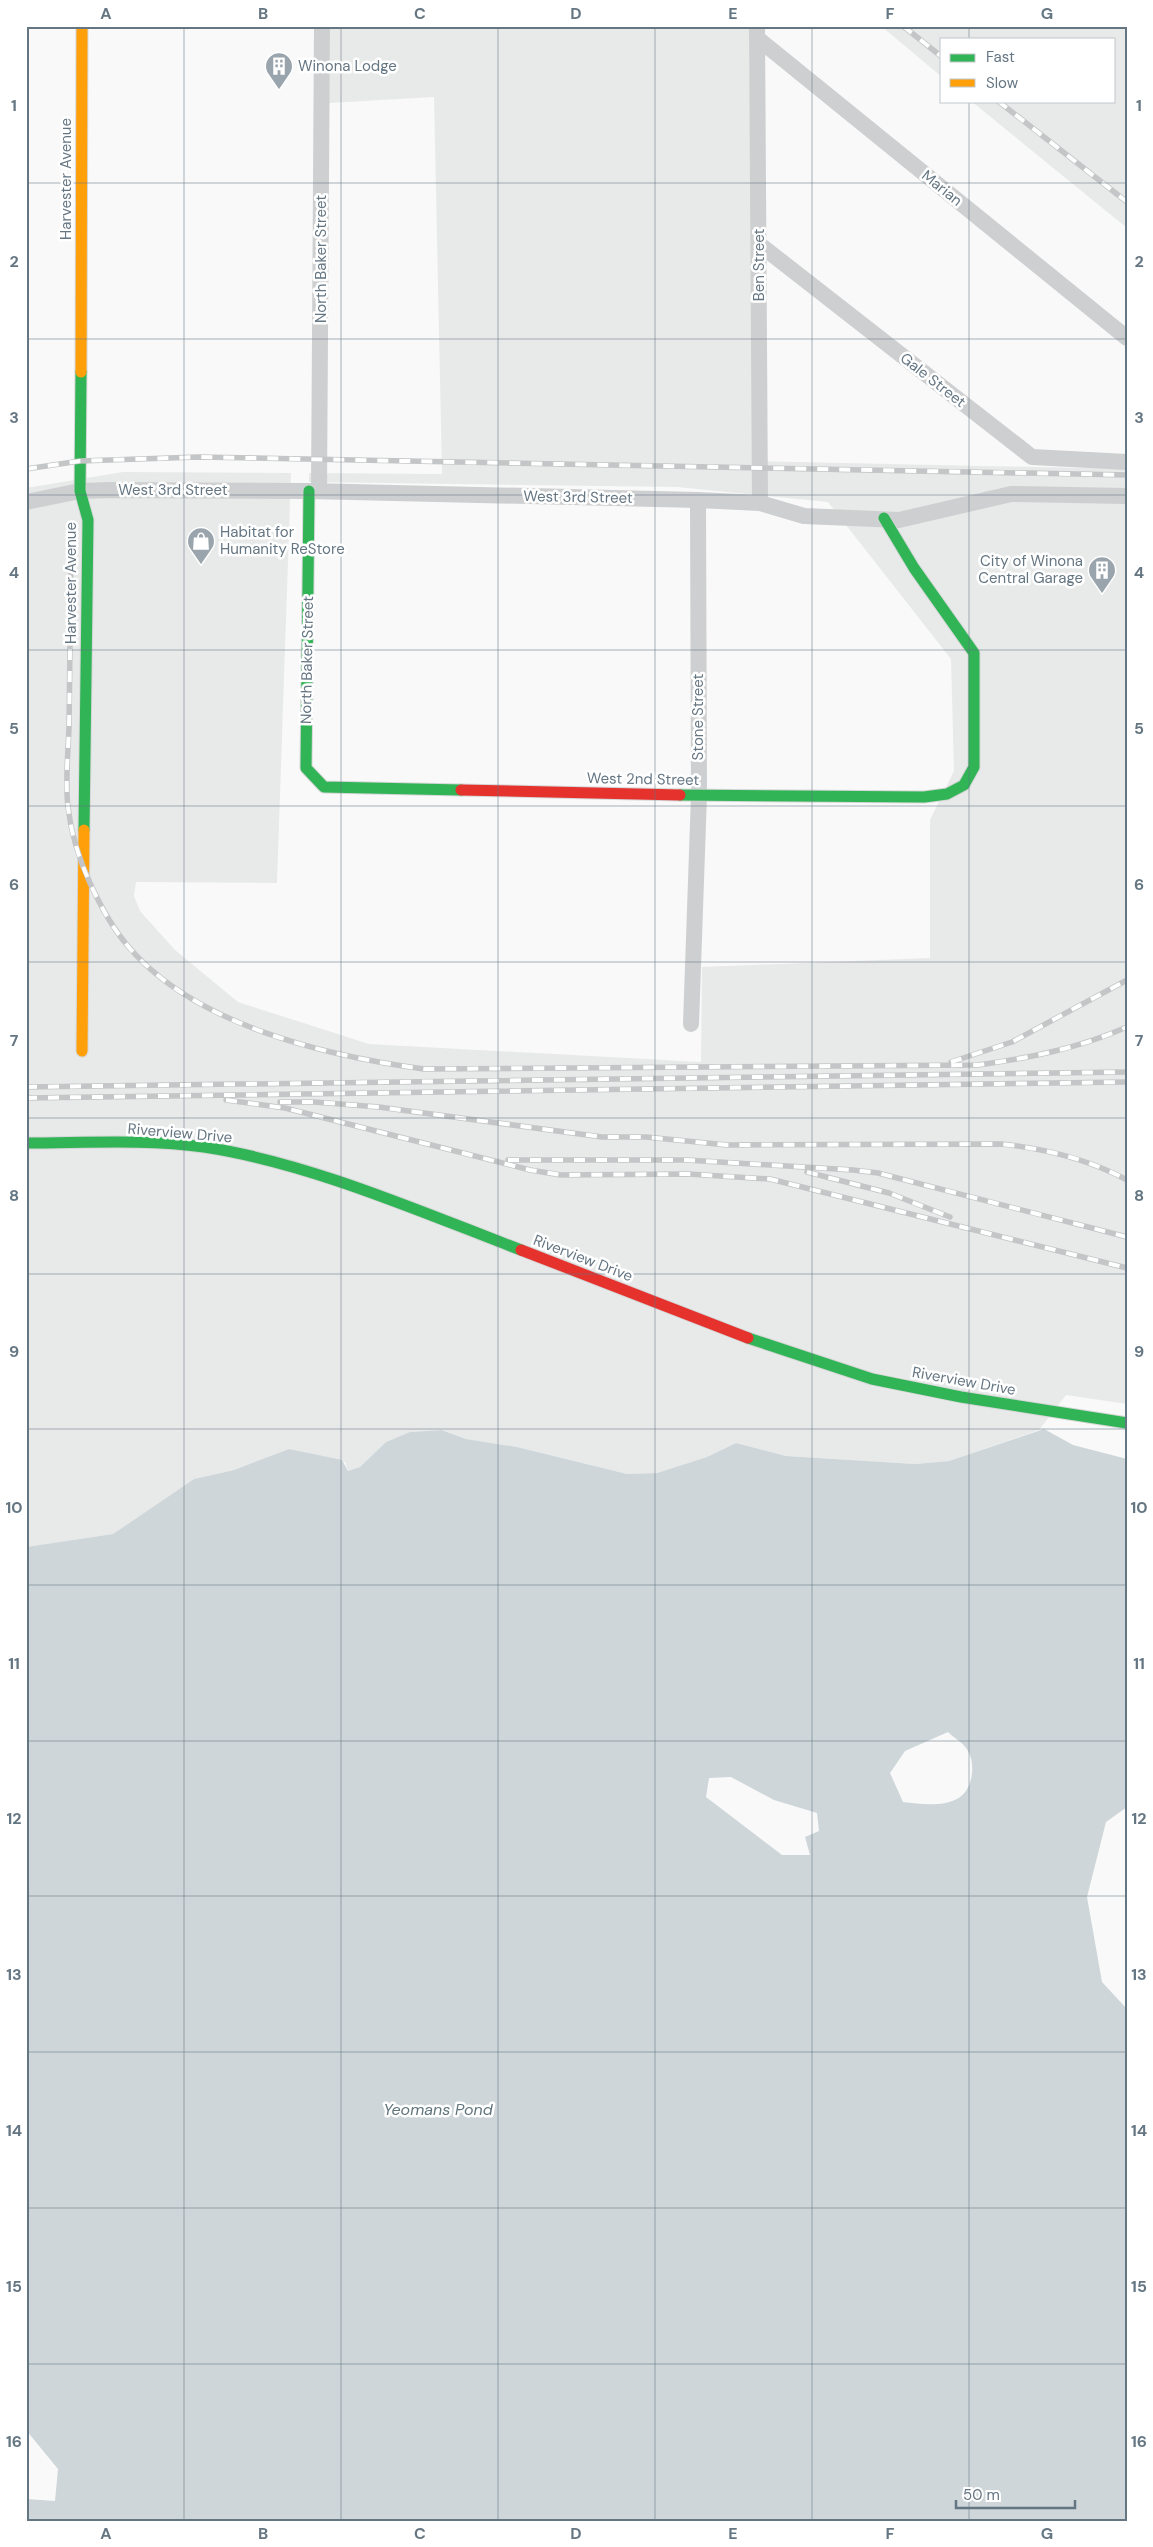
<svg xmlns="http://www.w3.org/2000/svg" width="1153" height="2547" viewBox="0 0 1153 2547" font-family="'DM Sans',sans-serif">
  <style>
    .built { fill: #e8e9e9 }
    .water { fill: #ced6d9; fill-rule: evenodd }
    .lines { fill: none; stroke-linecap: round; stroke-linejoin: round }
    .fast-casing { stroke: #d5d6d7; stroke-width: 13 }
    .slow-casing { stroke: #d5d6d7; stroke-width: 13 }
    .jam-casing { stroke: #d5d6d7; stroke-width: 13 }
    .street { stroke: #cecfd0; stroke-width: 16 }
    .fast { stroke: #30b455; stroke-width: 11 }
    .slow { stroke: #ff9f0a; stroke-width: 11 }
    .jam { stroke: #e5322d; stroke-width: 11 }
    .rail-casing { stroke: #c3c5c6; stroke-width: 5.5 }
    .rail { stroke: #fff; stroke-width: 4; stroke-dasharray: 11; stroke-linecap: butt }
    .grid { fill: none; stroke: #657683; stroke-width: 1; stroke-opacity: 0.55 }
    .labels { text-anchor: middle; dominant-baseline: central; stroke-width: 5; stroke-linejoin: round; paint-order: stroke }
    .poi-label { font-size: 15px; fill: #657683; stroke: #fff; text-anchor: start }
    .street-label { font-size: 15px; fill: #657683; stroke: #fff }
    .water-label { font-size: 16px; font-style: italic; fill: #60757c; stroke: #fff }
    .neatline { fill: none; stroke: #657683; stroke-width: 2 }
    .grid-label { font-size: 16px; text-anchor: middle; font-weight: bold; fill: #657683 }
  </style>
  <rect width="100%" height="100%" fill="#f9f9f9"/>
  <g class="built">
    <polygon points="330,26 749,26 755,461 1127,469 1127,1404 1066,1395 1039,1430 949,1461 915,1464 786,1456 736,1443 707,1457 657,1473 627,1474 517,1447 466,1439 443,1430 411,1432 386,1442 360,1467 348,1471 345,1462 289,1449 234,1470 194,1479 113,1534 26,1547 26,488 123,472 291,473 277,883 136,882 134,896 140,911 175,950 238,1002 369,1044 701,1062 702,967 930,958 930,820 954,771 951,659 828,502 677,487 309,482 309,473 442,474 434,97 329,103"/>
    <polygon points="881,26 1127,26 1127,228 971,101 1114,101 1114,39 942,39 942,77"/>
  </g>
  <path class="water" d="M1044 1429 1073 1445 1127 1459V1807L1106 1822 1087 1897 1102 1982 1127 2009V2521H26V2499L55 2501 58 2469 26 2430V1547L113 1534 194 1479 234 1470 289 1449 342 1460 348 1471 360 1467 386 1442 410 1432 442 1430 466 1439 517 1447 627 1474 657 1473 707 1457 736 1443 786 1456 915 1464 949 1461ZM948 1732C954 1738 964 1743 968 1751 976 1764 973 1791 957 1799 941 1807 920 1804 903 1802L890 1773 905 1751ZM731 1777 774 1800 817 1813 819 1831 805 1837 810 1855H782L706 1797 709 1778Z"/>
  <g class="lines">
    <g class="fast-casing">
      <g id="fast">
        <polyline points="81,372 80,491 88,520 84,830"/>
        <polyline points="309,491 306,768 324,787 461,790"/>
        <polyline points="680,795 924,797 947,794 964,785 974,767 974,653 914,568 884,518"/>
        <path d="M26 1143C85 1143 146 1139 204 1147 310 1163 421 1212 521 1250"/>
        <polyline points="748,1338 872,1379 961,1397 1127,1423"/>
      </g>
    </g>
    <g class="slow-casing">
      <g id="slow">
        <polyline points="81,372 82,26"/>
        <polyline points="82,1051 84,830"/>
      </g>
    </g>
    <g class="jam-casing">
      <g id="jam">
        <polyline points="461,790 680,795"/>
        <polyline points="521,1250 748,1338"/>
      </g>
    </g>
    <g class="street">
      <polyline points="757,26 760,503"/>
      <polyline points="757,38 1127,338"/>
      <polyline points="759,244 1032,457 1127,462"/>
      <polyline points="319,491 322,26"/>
      <polyline points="26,502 80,491 111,490 309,491 698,500 760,503 804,516 899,520 1011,494 1127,496"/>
      <polyline points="691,1024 699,795 698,500"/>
    </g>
    <use href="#fast" class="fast"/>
    <use href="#slow" class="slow"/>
    <use href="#jam" class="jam"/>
    <g class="rail-casing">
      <g id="rail">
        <polyline points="903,26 942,57"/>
        <polyline points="998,101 1127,202"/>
        <polyline points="26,469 80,461 198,457 1127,475"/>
        <path d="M71 561C70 617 70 672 69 728 68 754 65 782 68 807 71 833 79 859 90 883 100 905 111 926 127 945 193 1025 326 1056 424 1069L978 1065C1030 1058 1079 1048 1127 1027"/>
        <polyline points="951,1062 1012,1042 1127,980"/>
        <polyline points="26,1087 1127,1072"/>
        <polyline points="26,1098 1127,1082"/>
        <polyline points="226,1100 285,1108 530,1170 561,1175 688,1174 770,1179 1127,1268"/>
        <path d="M280 1102H314L379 1107 602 1137H646L727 1145 1002 1144C1046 1149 1088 1159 1127 1180"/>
        <polyline points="508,1160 686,1160 853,1170 878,1173 1127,1237"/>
        <polyline points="807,1172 889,1193 950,1217"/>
      </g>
    </g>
    <use href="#rail" class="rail"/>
  </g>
  <path class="grid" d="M184 26V2521M341 26V2521M498 26V2521M655 26V2521M812 26V2521M969 26V39M969 101V2521M26 183H1127M26 339H1127M26 495H1127M26 650H1127M26 806H1127M26 962H1127M26 1118H1127M26 1274H1127M26 1429H1127M26 1585H1127M26 1741H1127M26 1896H1127M26 2052H1127M26 2208H1127M26 2364H1127"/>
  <defs>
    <g id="building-pin" transform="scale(1.4375)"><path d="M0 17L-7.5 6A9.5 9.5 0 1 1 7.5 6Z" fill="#99a4ac" stroke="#fff"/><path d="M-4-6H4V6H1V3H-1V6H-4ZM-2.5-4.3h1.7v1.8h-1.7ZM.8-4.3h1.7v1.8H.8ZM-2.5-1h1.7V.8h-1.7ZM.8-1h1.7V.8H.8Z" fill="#fff"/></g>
    <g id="shop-pin" transform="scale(1.4375)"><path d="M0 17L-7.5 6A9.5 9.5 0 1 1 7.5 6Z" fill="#99a4ac" stroke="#fff"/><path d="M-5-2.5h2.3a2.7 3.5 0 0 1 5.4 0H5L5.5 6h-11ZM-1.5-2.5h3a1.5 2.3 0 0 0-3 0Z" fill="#fff"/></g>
  </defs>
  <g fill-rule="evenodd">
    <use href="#building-pin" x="279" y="66"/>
    <use href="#shop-pin" x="201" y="541"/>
    <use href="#building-pin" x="1102" y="570"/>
  </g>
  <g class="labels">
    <g class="poi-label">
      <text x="298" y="66">Winona Lodge</text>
      <text x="220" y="532">Habitat for<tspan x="220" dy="17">Humanity ReStore</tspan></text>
      <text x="1083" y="561" text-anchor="end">City of Winona<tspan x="1083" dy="17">Central Garage</tspan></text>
    </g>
    <g class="street-label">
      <text transform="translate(66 179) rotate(-90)">Harvester Avenue</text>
      <text transform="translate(942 188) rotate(39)">Marian</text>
      <text transform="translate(321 259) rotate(-90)">North Baker Street</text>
      <text transform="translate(759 265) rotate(-90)">Ben Street</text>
      <text transform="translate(933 380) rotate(38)">Gale Street</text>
      <text x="173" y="490">West 3rd Street</text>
      <text transform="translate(578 497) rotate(1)">West 3rd Street</text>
      <text transform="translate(71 583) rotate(-90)">Harvester Avenue</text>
      <text transform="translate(307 660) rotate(-89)">North Baker Street</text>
      <text transform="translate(698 717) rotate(-90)">Stone Street</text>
      <text transform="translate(643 779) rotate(1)">West 2nd Street</text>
      <text transform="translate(180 1133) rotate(5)">Riverview Drive</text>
      <text transform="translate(583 1258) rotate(21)">Riverview Drive</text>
      <text transform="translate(964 1381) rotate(10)">Riverview Drive</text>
    </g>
    <g class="water-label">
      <text x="438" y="2109">Yeomans Pond</text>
    </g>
  </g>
  <rect width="1153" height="2547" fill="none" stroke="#ffffff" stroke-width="55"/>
  <rect x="940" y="38" width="175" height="65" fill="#ffffff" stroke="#c1c8cd"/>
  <rect x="950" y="54" width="25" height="8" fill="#30b455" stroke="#c1c8cd"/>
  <text x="986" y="62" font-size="15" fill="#657683">Fast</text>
  <rect x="950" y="79" width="25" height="8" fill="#ff9f0a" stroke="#c1c8cd"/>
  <text x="986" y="88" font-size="15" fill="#657683">Slow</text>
  <path d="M956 2500v8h119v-8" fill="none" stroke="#657683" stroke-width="2.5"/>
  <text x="963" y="2500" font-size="15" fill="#657683" stroke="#ffffff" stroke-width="4" paint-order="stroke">50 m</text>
  <rect x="28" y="28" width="1098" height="2492" class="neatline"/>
  <g class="grid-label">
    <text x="106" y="19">A</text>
    <text x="263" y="19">B</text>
    <text x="420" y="19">C</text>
    <text x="576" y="19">D</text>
    <text x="733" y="19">E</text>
    <text x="890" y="19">F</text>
    <text x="1047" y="19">G</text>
    <text x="14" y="111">1</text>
    <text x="1139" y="111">1</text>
    <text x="14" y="267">2</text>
    <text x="1139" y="267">2</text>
    <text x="14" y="423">3</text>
    <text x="1139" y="423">3</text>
    <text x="14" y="578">4</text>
    <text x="1139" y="578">4</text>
    <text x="14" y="734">5</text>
    <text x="1139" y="734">5</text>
    <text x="14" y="890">6</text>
    <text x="1139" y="890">6</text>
    <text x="14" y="1046">7</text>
    <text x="1139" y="1046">7</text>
    <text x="14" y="1201">8</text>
    <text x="1139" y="1201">8</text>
    <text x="14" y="1357">9</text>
    <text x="1139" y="1357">9</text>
    <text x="14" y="1513">10</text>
    <text x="1139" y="1513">10</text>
    <text x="14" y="1669">11</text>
    <text x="1139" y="1669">11</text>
    <text x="14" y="1824">12</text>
    <text x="1139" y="1824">12</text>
    <text x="14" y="1980">13</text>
    <text x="1139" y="1980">13</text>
    <text x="14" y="2136">14</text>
    <text x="1139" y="2136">14</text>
    <text x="14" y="2292">15</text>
    <text x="1139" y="2292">15</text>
    <text x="14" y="2447">16</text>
    <text x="1139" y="2447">16</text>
    <text x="106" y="2539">A</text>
    <text x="263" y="2539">B</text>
    <text x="420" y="2539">C</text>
    <text x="576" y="2539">D</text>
    <text x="733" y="2539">E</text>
    <text x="890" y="2539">F</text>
    <text x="1047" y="2539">G</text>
  </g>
</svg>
